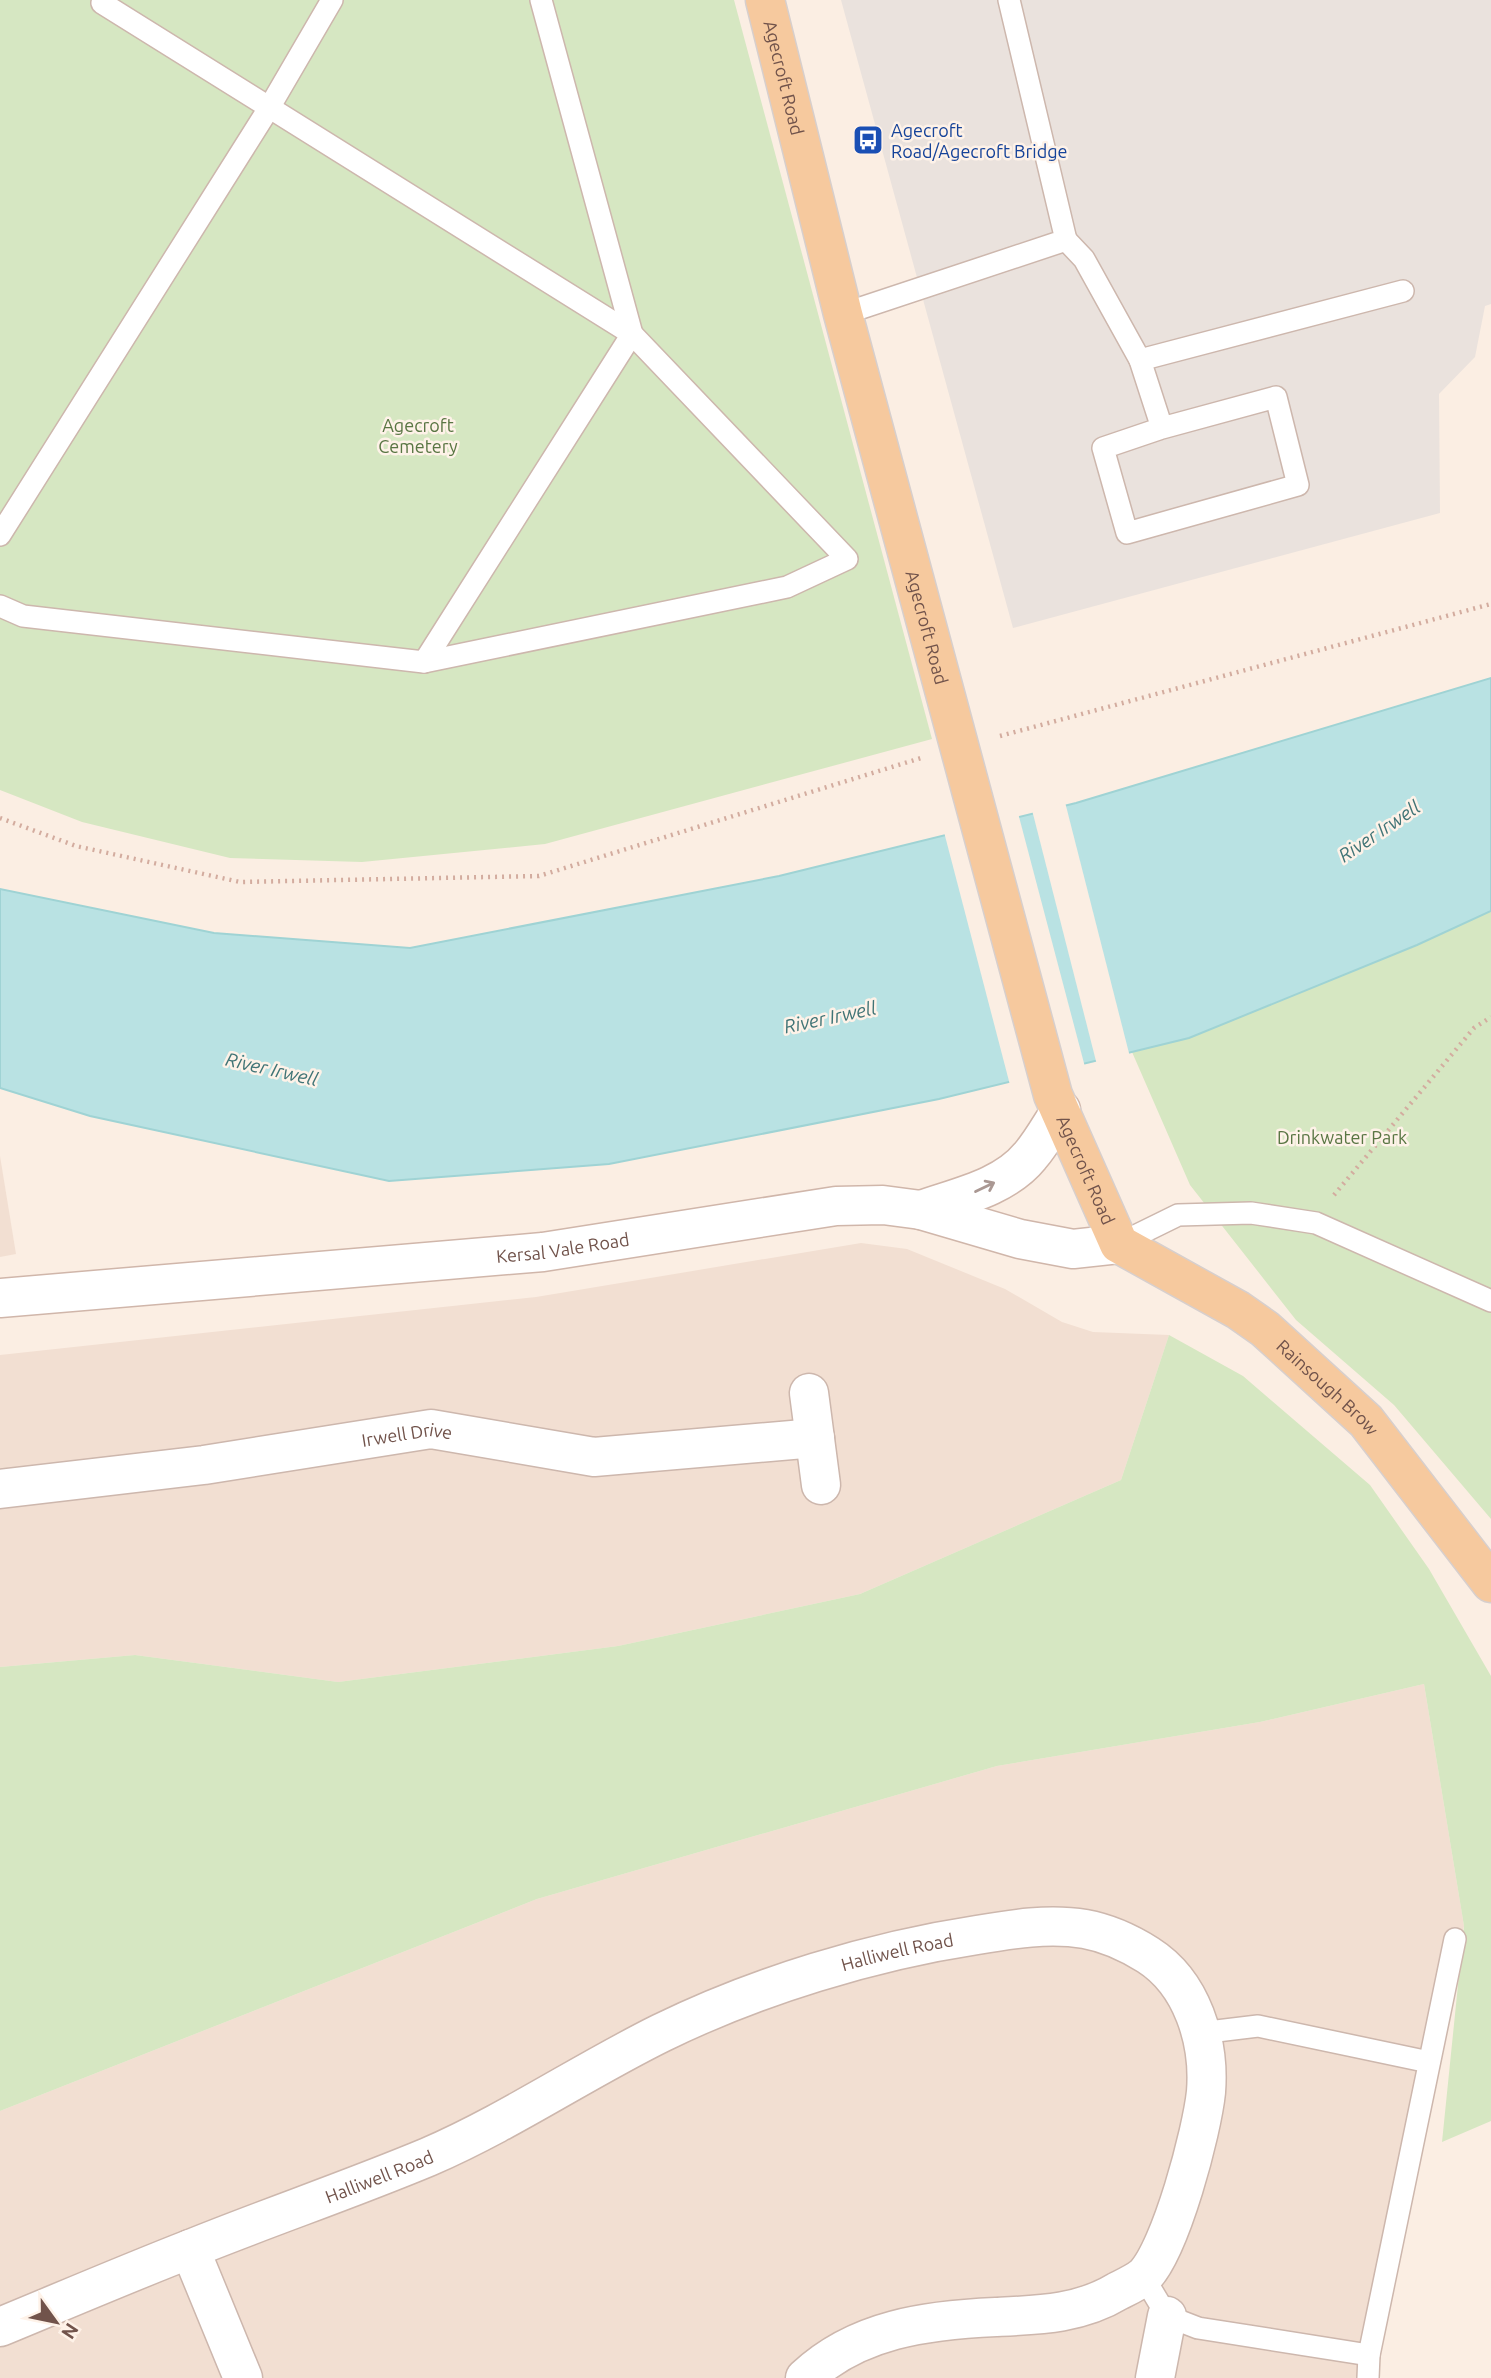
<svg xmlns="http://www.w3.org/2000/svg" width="1491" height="2378" viewBox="0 0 1491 2378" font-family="Ubuntu,sans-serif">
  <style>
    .residential { fill: #f2dfd2 }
    .industrial { fill: #eae2dd }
    .green { fill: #d6e7c2 }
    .water { fill: #b9e2e3; stroke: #9fd3d4; stroke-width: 2 }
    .pier { fill: #fbeee3 }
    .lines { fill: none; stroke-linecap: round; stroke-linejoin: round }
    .lane-casing { stroke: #cdb7ad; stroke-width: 24 }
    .street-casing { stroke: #cdb7ad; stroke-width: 41 }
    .secondary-casing { stroke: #d0b6aa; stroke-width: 41 }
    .primary-casing { stroke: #d7cfcd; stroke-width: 41 }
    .path { stroke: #d3ac9f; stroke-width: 4.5; stroke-dasharray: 2 5; stroke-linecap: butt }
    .lane { stroke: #fff; stroke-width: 21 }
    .street { stroke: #fff; stroke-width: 38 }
    .secondary { stroke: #fff; stroke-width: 38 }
    .primary { stroke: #f6c99e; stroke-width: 38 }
    .oneway { stroke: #aa9893 }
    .labels { text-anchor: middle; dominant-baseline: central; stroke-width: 5; stroke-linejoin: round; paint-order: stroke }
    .street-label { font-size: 18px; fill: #71534b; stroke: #fef2e8 }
    .transit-label { font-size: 18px; fill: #164399; stroke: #fef2e8; text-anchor: start }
    .park-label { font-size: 18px; fill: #597643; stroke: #fef2e8 }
    .water-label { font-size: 19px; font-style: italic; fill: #407476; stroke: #fef2e8 }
  </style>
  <rect width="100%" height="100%" fill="#fbeee3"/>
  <g class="residential">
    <polygon points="0,1156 16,1254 0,1257"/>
    <polygon points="861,1243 907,1249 1005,1289 1062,1322 1093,1332 1169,1335 1121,1480 860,1594 618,1646 338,1682 135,1655 0,1667 0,1355 536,1297"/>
    <polygon points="1424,1684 1464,1926 1364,2337 1362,2378 0,2378 0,2111 537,1899 997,1766 1260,1722"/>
  </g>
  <polygon class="industrial" points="841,0 1491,0 1491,304 1485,306 1475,357 1439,394 1440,513 1013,628"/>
  <g class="green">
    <polygon points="0,0 734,0 932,739 545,844 362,862 230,858 82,822 0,790"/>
    <polygon points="1491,911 1491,1519 1394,1405 1296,1320 1190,1185 1132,1052 1189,1038 1417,945"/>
    <polygon points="1169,1335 1243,1376 1370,1485 1429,1569 1491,1676 1491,2121 1442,2142 1464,1926 1424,1684 1260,1722 997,1766 537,1899 0,2111 0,1667 135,1655 338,1682 618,1646 860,1594 1121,1480"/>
  </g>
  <polygon class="water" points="1491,678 1491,911 1417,945 1189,1038 939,1099 609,1164 389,1181 90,1116 0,1088 0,889 214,933 410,948 779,876 1076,803"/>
  <g class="pier">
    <polygon points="1065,802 1130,1057 1097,1065 1032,810"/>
    <polygon points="1018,813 1085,1067 1010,1085 944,832"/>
  </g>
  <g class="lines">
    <g class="lane-casing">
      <g id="lane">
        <polyline points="102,3 632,334 847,559 787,587 424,662"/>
        <polyline points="1066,240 1084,259 1140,360 1403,291"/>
        <polyline points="843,314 1066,240 1009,0"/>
        <polyline points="1140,360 1162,428 1276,397 1298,485 1127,533 1103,448 1162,428"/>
        <polyline points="0,535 269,108 332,0"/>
        <polyline points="0,606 23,616 424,662 632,334 541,0"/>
        <polyline points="1119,1244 1178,1215 1251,1213 1316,1223 1491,1301"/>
        <polyline points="1200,2033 1258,2026 1429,2062"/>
        <polyline points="1143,2276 1167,2316 1198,2328 1369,2355"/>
        <polyline points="1368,2378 1369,2355 1455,1939"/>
      </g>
    </g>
    <g class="street-casing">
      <g id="street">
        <polyline points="809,1393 821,1485"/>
        <path id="s1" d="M0 1489 204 1465 431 1429 594 1457 815 1438"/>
        <polyline points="190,2249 243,2378"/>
        <path id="s2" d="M0 2327C63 2301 126 2274 190 2249 269 2217 349 2190 428 2157 509 2122 582 2072 661 2033 757 1986 872 1951 977 1935 1012 1929 1049 1923 1085 1929 1107 1933 1129 1943 1148 1955 1192 1983 1210 2041 1206 2092 1202 2131 1171 2249 1144 2276 1137 2282 1126 2287 1118 2291 1080 2314 1040 2315 996 2317 927 2320 857 2329 805 2378"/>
        <polyline points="1155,2378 1167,2316"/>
      </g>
    </g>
    <g class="secondary-casing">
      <g id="secondary">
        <path d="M921 1210C958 1197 1004 1188 1030 1156 1042 1142 1051 1125 1061 1110"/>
        <path id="s3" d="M0 1298 543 1252 836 1206 883 1205 921 1210 1020 1239 1073 1249 1119 1244"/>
      </g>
    </g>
    <g class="primary-casing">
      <g id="primary">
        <path id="s4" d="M765 0 843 314 1053 1095 1119 1244 1238 1310 1265 1329 1366 1421 1491 1583"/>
      </g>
    </g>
    <g class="path">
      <polyline points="1000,736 1491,604"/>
      <polyline points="0,818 76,846 240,882 539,876 921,758"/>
      <polyline points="1334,1195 1474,1028 1491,1017"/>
    </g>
    <use href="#lane" class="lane"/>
    <use href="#street" class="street"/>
    <use href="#secondary" class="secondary"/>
    <use href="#primary" class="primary"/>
  </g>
  <defs><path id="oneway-shaft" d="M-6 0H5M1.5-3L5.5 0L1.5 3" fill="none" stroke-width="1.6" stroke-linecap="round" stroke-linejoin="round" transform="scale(1.75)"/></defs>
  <use class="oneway" href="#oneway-shaft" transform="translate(985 1187) rotate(-26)"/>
  <defs>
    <g id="bus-square" transform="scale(1.575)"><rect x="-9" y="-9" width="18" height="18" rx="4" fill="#1a4fb4" stroke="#fef2e8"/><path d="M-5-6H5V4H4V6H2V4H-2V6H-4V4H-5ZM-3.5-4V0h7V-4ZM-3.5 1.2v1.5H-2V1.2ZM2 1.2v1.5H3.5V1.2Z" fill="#fff"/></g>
  </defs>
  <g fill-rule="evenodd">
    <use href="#bus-square" x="868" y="140"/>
  </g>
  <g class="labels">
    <g class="street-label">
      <text stroke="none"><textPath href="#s4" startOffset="80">Agecroft Road</textPath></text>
      <text stroke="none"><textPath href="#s4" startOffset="648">Agecroft Road</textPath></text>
      <text stroke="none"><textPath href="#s4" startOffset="1214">Agecroft Road</textPath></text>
      <text stroke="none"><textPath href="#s3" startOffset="565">Kersal Vale Road</textPath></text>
      <text stroke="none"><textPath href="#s4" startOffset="1550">Rainsough Brow</textPath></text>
      <text stroke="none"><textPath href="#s1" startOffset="411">Irwell Drive</textPath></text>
      <text stroke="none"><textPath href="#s2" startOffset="975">Halliwell Road</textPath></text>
      <text stroke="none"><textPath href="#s2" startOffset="408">Halliwell Road</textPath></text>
    </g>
    <g class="transit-label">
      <text x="891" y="130">Agecroft<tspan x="891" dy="21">Road/Agecroft Bridge</tspan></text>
    </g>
    <g class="park-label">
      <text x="418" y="425">Agecroft<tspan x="418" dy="21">Cemetery</tspan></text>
      <text x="1342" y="1137">Drinkwater Park</text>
    </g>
    <g class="water-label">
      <text transform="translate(1379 831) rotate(-34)">River Irwell</text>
      <text transform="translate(830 1017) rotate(-12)">River Irwell</text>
      <text transform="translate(272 1069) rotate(13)">River Irwell</text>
    </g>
  </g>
  <g transform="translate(56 2322) rotate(123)" stroke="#fef2e8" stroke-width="5" paint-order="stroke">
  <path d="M0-5L12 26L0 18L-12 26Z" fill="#71534b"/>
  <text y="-10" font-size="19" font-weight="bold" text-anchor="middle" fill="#71534b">N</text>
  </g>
</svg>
